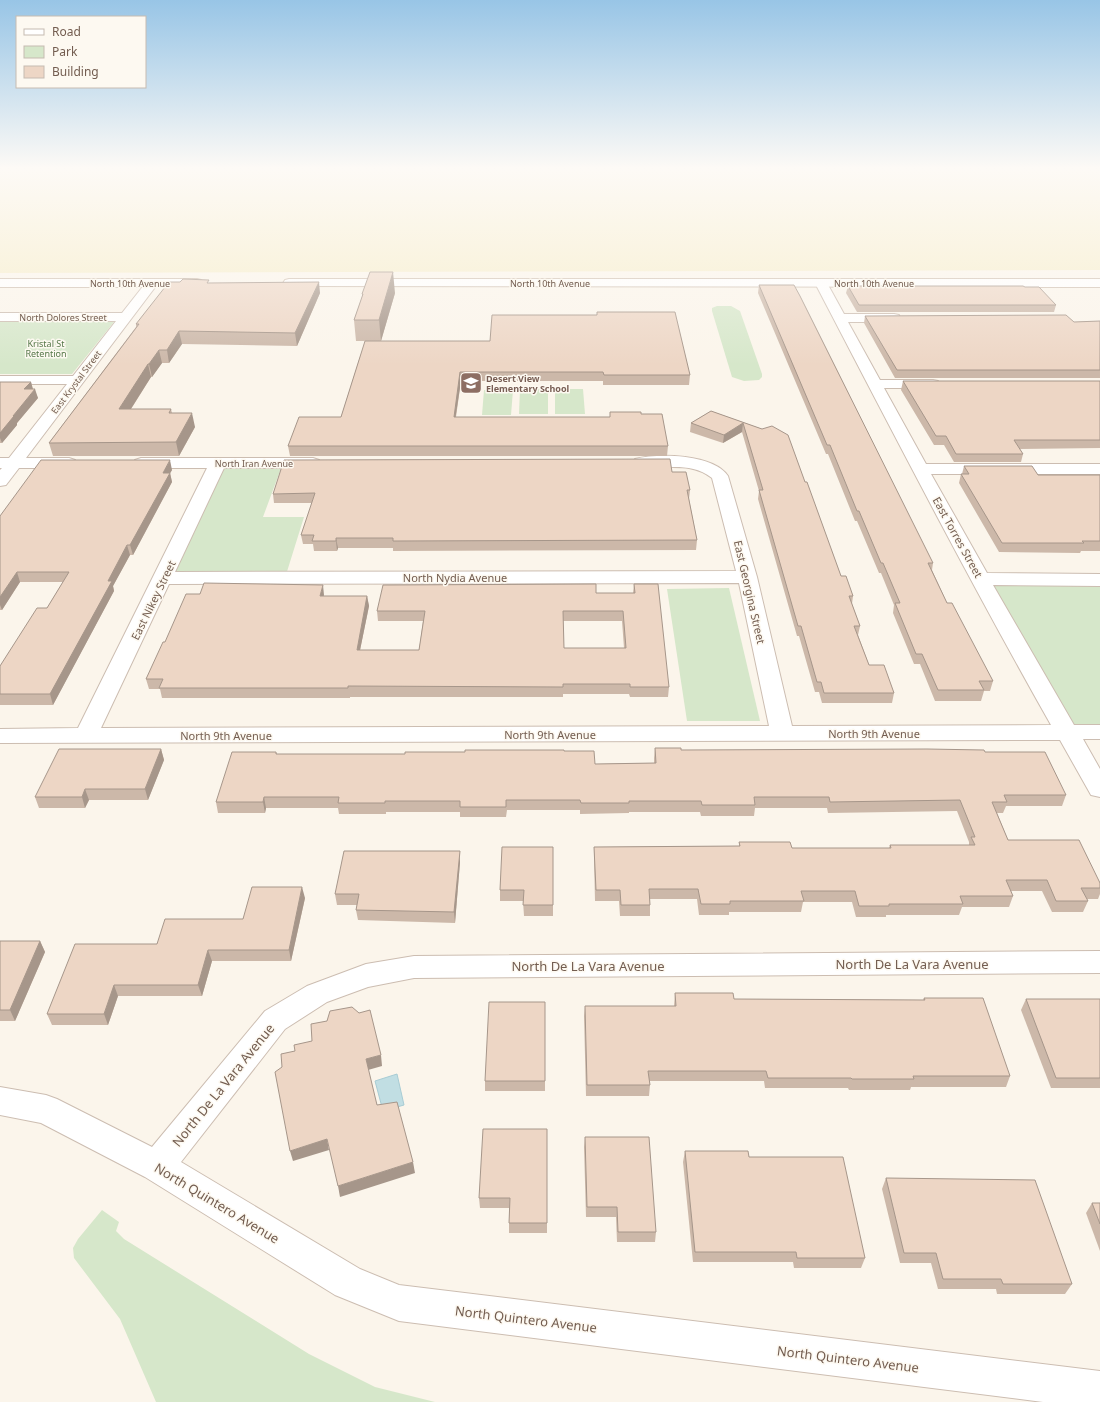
<svg xmlns="http://www.w3.org/2000/svg" width="1100" height="1402" viewBox="0 0 1100 1402" font-family="'Noto Sans',sans-serif">
  <style>
    .green { fill: #d6e7ca }
    .sand { fill: #f6edc9 }
    .water { fill: #c1dee3; stroke: #a8ccd4 }
    .lines { fill: none; stroke-linecap: round; stroke-linejoin: round }
    .minor-casing { stroke: #ccbdb1; stroke-width: 2 }
    .secondary-casing { stroke: #cebeaf; stroke-width: 2 }
    .minor { fill: #fff; fill-rule: evenodd }
    .secondary { fill: #fff; fill-rule: evenodd }
    .wall { fill: #ccb8a9; fill-rule: evenodd }
    .shaded-wall { fill: #a6968a }
    .building { fill: #edd6c5; stroke: #a6968a; fill-rule: evenodd }
    .labels { text-anchor: middle; dominant-baseline: central; stroke-width: 3; stroke-linejoin: round; paint-order: stroke }
    .far-street-label { font-size: 9px; fill: #735d50; stroke: #fdf9f1 }
    .far-park-label { font-size: 9px; fill: #567849; stroke: #fdf9f1 }
    .far-education-label { font-size: 9px; font-weight: bold; fill: #785e54; stroke: #fdf9f1; text-anchor: start }
    .street-label { font-size: 11px; fill: #735d50; stroke: #fdf9f1 }
    .near-street-label { font-size: 13px; fill: #735d50; stroke: #fdf9f1 }
  </style>
  <rect width="100%" height="100%" fill="#fbf5eb"/>
  <g class="green">
    <polygon points="717,306 731,306 740,311 762,374 762,377 759,380 744,381 732,377 712,311 712,308"/>
    <polygon points="0,322 114,322 72,374 0,374"/>
    <polygon points="520,389 548,389 548,414 519,414"/>
    <polygon points="555,389 583,389 585,414 555,414"/>
    <polygon points="484,390 513,390 511,415 482,415"/>
    <polygon points="218,463 283,463 263,517 304,517 285,578 163,578"/>
    <polygon points="981,579 1100,580 1100,732 1068,732"/>
    <polygon points="729,588 760,721 687,721 667,589"/>
    <polygon points="102,1210 119,1222 116,1231 124,1239 309,1354 375,1387 435,1402 156,1402 120,1319 74,1258 73,1248 78,1239"/>
  </g>
  <polygon class="sand" points="0,168 1100,168 1100,270 0,273"/>
  <polygon class="water" points="397,1074 404,1105 383,1111 375,1081"/>
  <g class="lines">
    <g class="minor-casing">
      <g id="minor">
        <polygon points="152,279 156,280 158,283 156,286 26,458 69,458 75,460 77,463 75,466 69,468 19,468 6,485 0,486 0,470 2,468 0,468 0,458 9,458 67,384 0,384 0,376 73,376 116,321 0,321 0,313 122,313 148,280"/>
        <path d="M821 279 825 280 827 283 844 314H894L899 315 900 318 899 321 894 322H848L880 380H933L938 381 940 384 938 387 933 388H884L926 464H1100V474H931L987 573 1100 574V586L993 585 1074 725H1100V739H1083L1100 769V797L1091 795 1060 740 0 743V729L78 728 207 468H141L135 466 133 463 135 460 141 458H313L319 460 321 463 319 466 313 468H224L175 572 736 571 712 478C687 459 663 472 635 465L633 462 635 459C659 453 713 454 728 476L757 577 792 726 1051 725C969 580 892 431 815 283L817 280ZM739 583 769 726 101 728 169 584Z"/>
        <polygon points="1100,951 1100,973 414,978 368,987 327,1002 285,1029 181,1162 360,1269 399,1285 1100,1371 1100,1402 1043,1402 399,1321 335,1295 145,1177 41,1123 0,1115 0,1087 46,1095 57,1099 152,1147 265,1011 307,986 366,964 414,956"/>
      </g>
    </g>
    <g class="secondary-casing">
      <g id="secondary">
        <polygon points="0,279 197,279 201,280 203,283 201,286 197,287 0,287"/>
        <polygon points="289,279 1100,279 1100,287 285,286 283,283 285,280"/>
      </g>
    </g>
    <use href="#minor" class="minor"/>
    <use href="#secondary" class="secondary"/>
  </g>
  <g class="wall">
    <polygon points="210,283 320,293 297,346 182,344 169,363 162,363 152,377 151,377 131,409 171,409 172,413 195,427 179,456 53,456 49,443 136,327 136,324"/>
    <polygon points="759,285 933,563 932,570 947,603 993,681 990,691 984,691 981,701 935,701 920,664 914,664 893,613 894,605 881,573 879,573 857,521 855,521 828,454 826,454 758,293"/>
    <polygon points="848,286 1025,287 1056,305 1054,312 857,312 846,293"/>
    <polygon points="395,293 381,341 690,375 689,385 603,385 603,381 461,381 456,417 610,417 610,412 641,414 668,446 667,456 290,456 288,446 341,417 365,341 356,341 354,320 362,297 362,294"/>
    <polygon points="865,316 1074,322 1100,321 1100,378 895,378 864,323"/>
    <polygon points="903,381 1100,381 1100,448 1020,449 1023,454 1021,462 954,462 944,445 934,445 901,390"/>
    <polygon points="0,382 31,382 33,389 38,398 17,423 17,425 2,443 0,443"/>
    <polygon points="711,411 762,429 805,482 841,576 853,596 852,604 860,626 858,635 869,665 894,693 892,703 822,703 819,692 815,692 799,636 797,636 758,499 759,491 742,432 723,443 690,432 691,423"/>
    <polygon points="964,466 1038,475 1100,475 1100,551 1081,551 1080,553 999,552 959,483 961,474 962,474"/>
    <polygon points="172,470 170,473 172,482 133,555 130,555 113,586 114,591 53,705 0,705 0,666 47,608 63,582 20,582 2,610 0,610 0,516"/>
    <polygon points="672,472 690,490 689,499 697,540 696,550 393,551 393,548 338,548 337,551 314,551 313,544 303,544 301,535 312,503 274,503 273,494"/>
    <path d="M634 584 669 687 668 697H630L629 694H563V697H350V698H162L160 689H149L146 679 165 642 200 594 324 596H367L369 606 360 650H419L423 621H378L377 611 596 593H633ZM563 621H622L624 648H564Z"/>
    <polygon points="655,748 681,750 985,752 1066,795 1062,806 1006,806 1003,813 997,813 1008,840 1100,883 1100,894 1098,899 1087,899 1088,901 1083,912 1052,912 1042,891 1011,891 1013,896 1009,907 962,907 959,915 886,915 886,917 856,917 852,902 803,902 801,912 729,912 729,915 699,915 697,899 650,899 650,916 620,916 619,901 595,901 594,858 594,847 739,846 739,842 792,848 889,848 890,845 969,845 969,842 957,811 828,813 827,808 755,808 754,816 701,816 700,812 629,812 629,813 580,814 580,810 507,810 506,817 460,817 460,812 386,812 386,814 339,814 338,808 266,808 265,813 218,813 216,802 276,752 277,754 405,754 564,751 595,764 654,763 654,758"/>
    <polygon points="161,749 164,760 148,800 89,800 85,808 39,808 35,797"/>
    <polygon points="553,847 553,916 524,916 523,901 500,901 500,890"/>
    <polygon points="460,862 455,923 358,920 356,910 357,905 337,905 335,894"/>
    <polygon points="305,898 291,961 212,961 202,996 118,996 108,1025 52,1025 47,1014 157,944 243,919"/>
    <polygon points="0,941 40,941 45,952 15,1021 0,1021"/>
    <polygon points="675,993 734,999 923,1000 924,998 1010,1076 1006,1087 911,1087 910,1090 849,1090 848,1088 765,1088 764,1081 649,1081 650,1085 649,1096 586,1096 584,1016 585,1006 674,1006"/>
    <polygon points="1026,999 1100,999 1100,1088 1051,1088 1021,1010"/>
    <polygon points="545,1002 545,1091 485,1091 485,1081"/>
    <polygon points="547,1129 547,1233 509,1233 509,1208 480,1208 479,1198"/>
    <polygon points="585,1137 656,1232 655,1242 617,1242 616,1217 586,1217 584,1147"/>
    <polygon points="685,1151 749,1157 865,1258 861,1268 794,1268 793,1262 693,1262 683,1162"/>
    <polygon points="886,1178 1072,1284 1065,1294 997,1294 996,1289 938,1289 931,1263 900,1263 882,1189"/>
    <polygon points="1092,1203 1100,1203 1100,1251 1086,1213"/>
  </g>
  <g class="shaded-wall">
    <polygon points="393,272 395,293 381,341 379,320"/>
    <polygon points="319,282 320,293 297,346 295,333"/>
    <polygon points="179,331 182,344 169,363 167,350"/>
    <polygon points="159,350 162,363 152,377 149,364"/>
    <polygon points="148,364 151,377 122,423 119,409"/>
    <polygon points="460,372 461,381 454,427 454,417"/>
    <polygon points="31,382 33,390 24,389"/>
    <polygon points="35,389 38,398 17,423 17,425 2,443 0,438 0,433 13,416"/>
    <polygon points="192,413 195,427 179,456 176,442"/>
    <polygon points="743,423 742,432 723,443 724,435"/>
    <polygon points="170,460 172,470 165,482 163,473"/>
    <polygon points="170,473 172,482 133,555 130,545"/>
    <polygon points="336,538 338,548 337,551 336,541"/>
    <polygon points="127,545 130,555 113,586 114,591 53,705 50,694 108,581"/>
    <polygon points="17,572 20,582 2,610 0,605 0,597"/>
    <polygon points="323,585 324,595 321,606 320,596"/>
    <polygon points="367,596 369,606 358,660 357,650"/>
    <polygon points="161,749 164,760 148,800 145,789"/>
    <polygon points="85,789 89,800 85,808 82,797"/>
    <polygon points="264,797 266,808 265,813 263,802"/>
    <polygon points="460,851 460,862 455,923 454,912"/>
    <polygon points="302,887 305,898 291,961 289,950"/>
    <polygon points="40,941 45,952 15,1021 10,1010"/>
    <polygon points="208,950 212,961 202,996 198,985"/>
    <polygon points="114,985 118,996 108,1025 104,1014"/>
    <polygon points="381,1055 382,1066 368,1070 366,1059"/>
    <polygon points="327,1139 329,1150 293,1161 290,1151"/>
    <polygon points="413,1162 415,1173 340,1197 338,1186"/>
  </g>
  <g class="building">
    <polygon points="370,272 393,272 379,320 354,320 363,294 362,294"/>
    <polygon points="183,279 209,280 207,283 319,282 295,333 179,331 167,350 159,350 149,364 148,364 119,409 171,409 169,413 192,413 176,442 49,443 139,324 136,324 169,282 180,282"/>
    <polygon points="759,285 794,285 800,296 933,563 928,563 947,603 952,603 993,681 979,681 984,690 938,690 922,654 916,654 895,603 900,603 883,563 881,563 859,511 857,511 830,445 827,445"/>
    <polygon points="848,286 1023,286 1025,287 1039,287 1056,305 859,305"/>
    <polygon points="597,312 675,312 690,375 604,375 603,372 460,372 454,417 610,417 610,412 641,412 641,414 662,414 668,446 288,446 299,417 341,417 365,341 490,341 492,315 597,315"/>
    <polygon points="1066,315 1074,322 1100,321 1100,370 897,370 865,316"/>
    <polygon points="903,381 1100,381 1100,440 1014,440 1023,454 956,454 946,436 936,436"/>
    <polygon points="0,382 31,382 24,389 35,389 13,416 14,416 0,433"/>
    <polygon points="711,411 762,429 772,426 788,435 805,482 807,482 841,576 846,576 853,596 849,596 860,626 854,626 869,665 884,665 894,693 824,693 821,682 817,682 801,626 798,626 759,490 763,490 743,423 724,435 691,423"/>
    <polygon points="670,459 672,472 686,472 690,490 687,490 697,540 393,541 393,538 336,538 336,541 312,541 314,535 301,535 315,493 273,494 284,460"/>
    <polygon points="41,460 170,460 163,473 170,473 130,545 127,545 108,581 112,581 50,694 0,694 0,666 37,608 47,608 69,572 17,572 0,597 0,516"/>
    <polygon points="964,466 1032,466 1038,475 1100,475 1100,541 1082,541 1084,543 1002,543 961,474 969,474"/>
    <path d="M204 583 323 585 320 596H367L357 650H419L425 611H377L383 585 596 584V593H635L634 584H658L669 687H630V684H563V687L348 686V688H159L163 679H146L163 642H165L186 594H200ZM563 611H623L626 648H564Z"/>
    <polygon points="655,748 681,748 681,750 927,749 984,750 985,752 1045,752 1066,795 1004,795 1007,802 992,802 1008,840 1079,840 1100,883 1100,888 1081,888 1088,901 1056,901 1047,880 1006,880 1013,896 960,896 963,904 889,904 889,906 859,906 855,891 801,891 804,901 730,901 730,904 701,904 698,889 649,889 650,905 621,905 620,890 596,890 594,847 740,846 739,842 790,842 792,848 891,848 890,845 975,845 971,837 975,837 960,800 830,802 829,797 754,797 755,805 702,805 701,801 629,801 629,803 581,803 580,800 506,800 506,807 460,807 460,801 385,801 385,803 338,803 339,797 264,797 263,802 216,802 232,752 276,752 276,754 405,754 405,752 465,752 465,750 564,750 564,751 594,751 595,764 656,763"/>
    <polygon points="59,749 161,749 145,789 85,789 82,797 35,797"/>
    <polygon points="502,847 553,847 553,905 523,905 524,890 500,890"/>
    <polygon points="344,851 460,851 454,912 356,910 359,894 335,894"/>
    <polygon points="252,887 302,887 289,950 208,950 198,985 114,985 104,1014 47,1014 75,944 157,944 165,919 243,919"/>
    <polygon points="0,941 40,941 10,1010 0,1010"/>
    <polygon points="675,993 733,993 734,999 925,1000 924,998 983,998 1010,1076 913,1076 914,1079 852,1079 851,1078 768,1078 766,1071 648,1071 650,1085 587,1085 585,1006 676,1006"/>
    <polygon points="1026,999 1100,999 1100,1078 1056,1078"/>
    <polygon points="489,1002 545,1002 545,1081 485,1081"/>
    <polygon points="352,1007 359,1013 370,1010 381,1055 366,1059 377,1105 397,1102 413,1162 338,1186 327,1139 290,1151 275,1072 282,1067 281,1054 295,1051 294,1045 312,1041 311,1024 327,1021 330,1011"/>
    <polygon points="483,1129 547,1129 547,1223 509,1223 510,1198 479,1198"/>
    <polygon points="585,1137 649,1137 656,1232 618,1232 617,1207 587,1207"/>
    <polygon points="685,1151 748,1151 749,1157 843,1157 865,1258 797,1258 796,1252 695,1252"/>
    <polygon points="886,1178 1035,1180 1072,1284 1003,1284 1001,1279 943,1279 936,1253 904,1253"/>
    <polygon points="1092,1203 1100,1203 1100,1224"/>
  </g>
  <linearGradient id="sky" x2="0" y2="1"><stop stop-color="#98c5e6"/><stop offset="0.46" stop-color="#fdfaf6"/><stop offset="1" stop-color="#fdfaf6" stop-opacity="0"/></linearGradient>
  <rect width="1100" height="365" fill="url(#sky)"/>
  <defs>
    <g id="school-square" transform="scale(1.15)"><rect x="-9" y="-9" width="18" height="18" rx="4" fill="#8d6e63" stroke="#fdf9f1"/><path d="M0-5L7-2L0 1L-7-2ZM-4 1L0 2.5L4 1V4Q0 6-4 4Z" fill="#fff"/></g>
  </defs>
  <g fill-rule="evenodd">
    <use href="#school-square" x="471" y="383"/>
  </g>
  <g class="labels">
    <g class="far-street-label">
      <text x="130" y="283">North 10th Avenue</text>
      <text x="550" y="283">North 10th Avenue</text>
      <text x="874" y="283">North 10th Avenue</text>
      <text x="63" y="317">North Dolores Street</text>
      <text transform="translate(76 382) rotate(-53)">East Krystal Street</text>
      <text x="254" y="463">North Iran Avenue</text>
    </g>
    <g class="far-park-label">
      <text x="46" y="343">Kristal St<tspan x="46" dy="10">Retention</tspan></text>
    </g>
    <g class="far-education-label">
      <text x="486" y="378">Desert View<tspan x="486" dy="10">Elementary School</tspan></text>
    </g>
    <g class="street-label">
      <text transform="translate(958 537) rotate(61)">East Torres Street</text>
      <text x="455" y="577">North Nydia Avenue</text>
      <text transform="translate(750 592) rotate(77)">East Georgina Street</text>
      <text transform="translate(153 600) rotate(-64)">East Nikey Street</text>
      <text x="874" y="733">North 9th Avenue</text>
      <text x="550" y="734">North 9th Avenue</text>
      <text x="226" y="735">North 9th Avenue</text>
    </g>
    <g class="near-street-label">
      <text x="912" y="964">North De La Vara Avenue</text>
      <text x="588" y="966">North De La Vara Avenue</text>
      <text transform="translate(223 1085) rotate(-51)">North De La Vara Avenue</text>
      <text transform="translate(217 1203) rotate(31)">North Quintero Avenue</text>
      <text transform="translate(526 1319) rotate(7)">North Quintero Avenue</text>
      <text transform="translate(848 1359) rotate(7)">North Quintero Avenue</text>
    </g>
  </g>
  <rect x="16" y="16" width="130" height="72" fill="#fdf9f1" stroke="#c6bbb1"/>
  <rect x="24" y="29" width="20" height="6" fill="#ffffff" stroke="#c6bbb1"/>
  <text x="52" y="36" font-size="12" fill="#735d50">Road</text>
  <rect x="24" y="46" width="20" height="12" fill="#d6e7ca" stroke="#c6bbb1"/>
  <text x="52" y="56" font-size="12" fill="#735d50">Park</text>
  <rect x="24" y="66" width="20" height="12" fill="#edd6c5" stroke="#c6bbb1"/>
  <text x="52" y="76" font-size="12" fill="#735d50">Building</text>
</svg>
